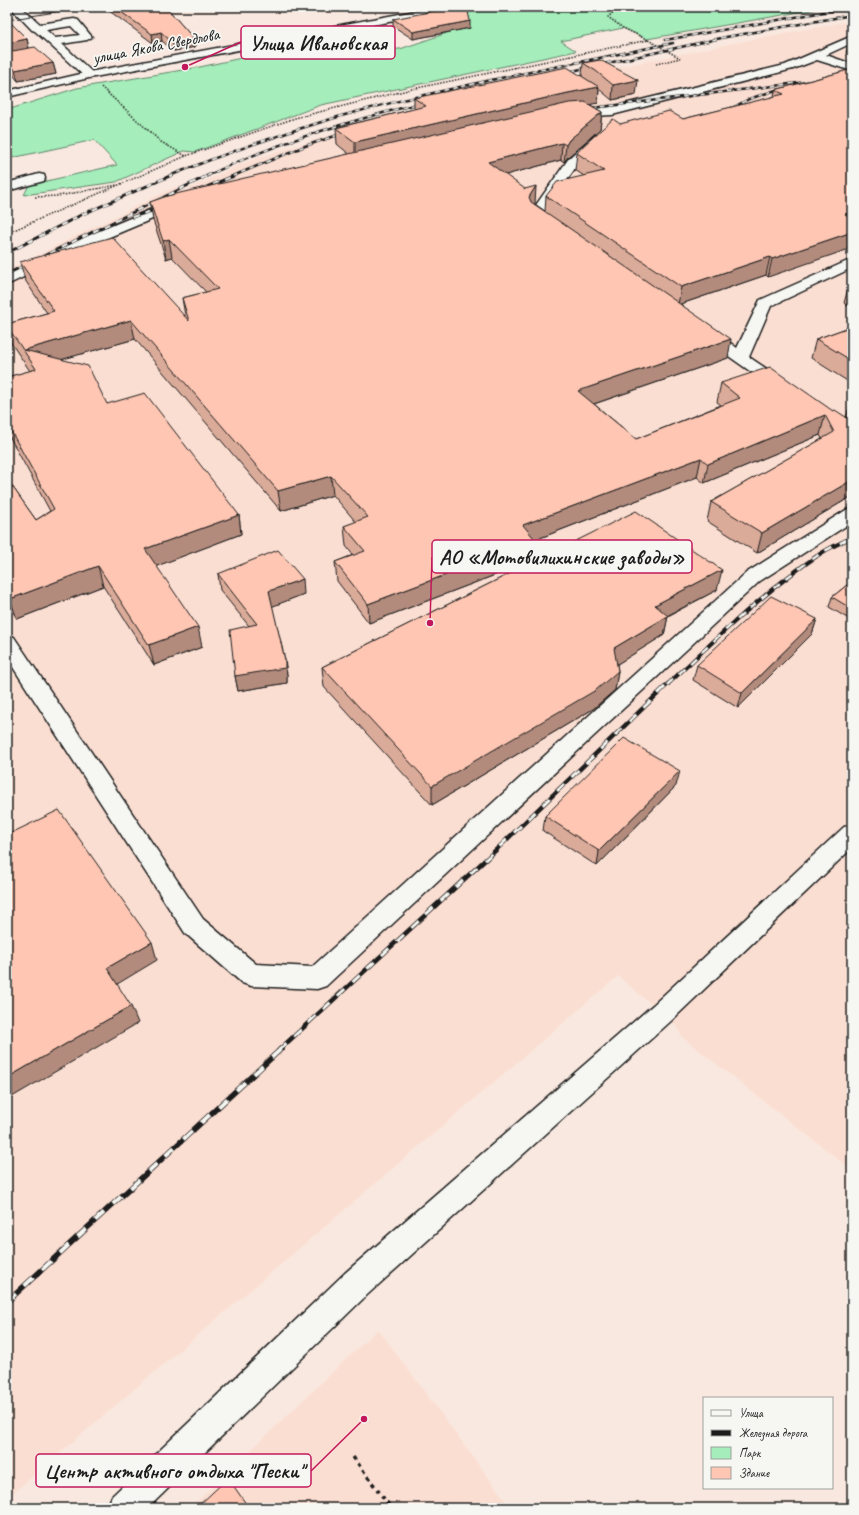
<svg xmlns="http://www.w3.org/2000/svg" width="859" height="1515" viewBox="0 0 859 1515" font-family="Caveat,sans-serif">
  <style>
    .built { fill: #fbded2 }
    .green { fill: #a5edba; stroke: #60846b }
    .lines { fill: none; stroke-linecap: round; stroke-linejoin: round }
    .minor-casing { stroke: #1c1c1c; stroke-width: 3 }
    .major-casing { stroke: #1c1c1c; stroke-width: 3 }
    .path-far1 { stroke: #1c1c1c; stroke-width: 1.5; stroke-dasharray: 1.5 1.5; stroke-linecap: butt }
    .path { stroke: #1c1c1c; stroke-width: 3.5; stroke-dasharray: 4 4; stroke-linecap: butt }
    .minor { fill: #f6f6f2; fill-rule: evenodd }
    .major { fill: #f6f6f2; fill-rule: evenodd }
    .tram { stroke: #1c1c1c; stroke-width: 1 }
    .rail-far4-casing { stroke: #1c1c1c; stroke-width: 2.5 }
    .rail-far3-casing { stroke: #1c1c1c; stroke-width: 3 }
    .rail-far2-casing { stroke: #1c1c1c; stroke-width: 4 }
    .rail-far1-casing { stroke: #1c1c1c; stroke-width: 4.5 }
    .rail-casing { stroke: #1c1c1c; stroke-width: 5.5 }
    .rail-far4 { stroke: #f6f6f2; stroke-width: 1.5; stroke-dasharray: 4.5; stroke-linecap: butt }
    .rail-far3 { stroke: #f6f6f2; stroke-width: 2; stroke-dasharray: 6; stroke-linecap: butt }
    .rail-far2 { stroke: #f6f6f2; stroke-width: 2.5; stroke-dasharray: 8; stroke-linecap: butt }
    .rail-far1 { stroke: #f6f6f2; stroke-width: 3; stroke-dasharray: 10; stroke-linecap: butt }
    .rail { stroke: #f6f6f2; stroke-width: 4; stroke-dasharray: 12; stroke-linecap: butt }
    .path-bridge { stroke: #1c1c1c; stroke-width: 1.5; stroke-dasharray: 1.5 1.5; stroke-linecap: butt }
    .wall { fill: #dbab9a; stroke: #1c1c1c }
    .shaded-wall { fill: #b28b7d; stroke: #1c1c1c }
    .building { fill: #ffc7b3; stroke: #1c1c1c }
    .labels { text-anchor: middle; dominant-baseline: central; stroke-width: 3.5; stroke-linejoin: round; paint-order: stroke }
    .far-street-label { font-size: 17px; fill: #1c1c1c; stroke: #f6f6f2 }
    .leader { fill: none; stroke: #c2185b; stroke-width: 1.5 }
    .callout-dot { fill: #c2185b; stroke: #f6f6f2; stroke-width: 1.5 }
    .callout { fill: #f6f6f2; stroke: #c2185b; stroke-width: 1.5 }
    .callout-label { font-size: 21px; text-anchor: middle; font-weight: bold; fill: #1c1c1c }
  </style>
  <rect width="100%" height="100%" fill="#f9e8df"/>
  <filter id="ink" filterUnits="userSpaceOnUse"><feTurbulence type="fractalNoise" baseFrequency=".025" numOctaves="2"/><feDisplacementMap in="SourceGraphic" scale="8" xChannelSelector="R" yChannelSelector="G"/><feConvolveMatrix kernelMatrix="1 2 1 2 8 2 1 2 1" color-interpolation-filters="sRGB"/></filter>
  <g filter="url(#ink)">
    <g class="built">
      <polygon points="852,21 852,1170 682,1037 677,1026 618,976 7,1498 7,270 175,187 184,191 243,163 401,112 759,38"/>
      <polygon points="378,1329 511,1508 190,1508"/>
    </g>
    <polygon class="green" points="491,7 828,7 647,39 623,28 561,41 576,51 321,105 195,152 184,151 116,182 24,195 29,185 117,165 94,140 7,159 7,110 77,88 200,67 310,43 332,53 400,49 450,32 411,23"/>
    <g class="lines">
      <g class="minor-casing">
        <g id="minor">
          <path d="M10 7H21L40 24 74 19 78 20 92 37 87 40 62 44 93 73 95 75 93 77H85L35 31 32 30ZM71 26 80 35 55 38 46 30Z"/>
          <polygon points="852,36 852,43 826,55 852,64 852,71 817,60 793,69 612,115 571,117 567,116 565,113 567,110 571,109 612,107 785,65"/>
          <polygon points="599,134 603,135 605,138 578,164 543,214 561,227 559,230 549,230 529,215 569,158 595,135"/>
          <polygon points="39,174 44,175 45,178 44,181 7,191 7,183"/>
          <polygon points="179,201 184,202 186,205 184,208 169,212 95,243 7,285 7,275 85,237 159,206"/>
          <path d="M852 259V268L771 306 749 357 789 384 791 387 789 390 783 392 777 390 700 336 697 333 700 330C713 326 727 341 737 348L760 300Z"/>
          <polygon points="852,508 852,522 760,581 326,986 317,989 251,986 242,983 185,933 7,658 7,635 14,637 203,919 256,964 312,967 746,573 846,510"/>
          <polygon points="852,825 852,848 671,1021 367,1295 148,1508 107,1508 112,1496 345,1273 653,1005 844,827"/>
        </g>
      </g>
      <g class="major-casing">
        <polygon id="major" points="437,7 458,7 453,10 89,78 7,97 7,91 89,72"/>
      </g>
      <g class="path-far1">
        <polyline points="620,7 608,17 623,28 648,40"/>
        <polyline points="656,64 680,58"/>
        <polyline points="101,87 161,142 186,156"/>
        <polyline points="35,197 58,196 117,185"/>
        <polyline points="7,230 14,230 186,156 295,118 412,89 648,40"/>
      </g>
      <polyline class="path" points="353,1457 391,1508"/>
      <use href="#minor" class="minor"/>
      <use href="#major" class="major"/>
      <polyline class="tram" points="7,20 85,7"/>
      <g class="rail-far4-casing">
        <g id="rail-far4">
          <polyline points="665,40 852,7"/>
          <polyline points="563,73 726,37 852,15"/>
          <polyline points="584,109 814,81"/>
          <polyline points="726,111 749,99 779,89"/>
          <path d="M169 176C226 153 283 133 341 116 450 86 562 66 673 43"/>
          <path d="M207 176C276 142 350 121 425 102"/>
          <polyline points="233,176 305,146 347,132"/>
        </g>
      </g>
      <g class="rail-far3-casing">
        <g id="rail-far3">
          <polyline points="202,189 236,175"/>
          <polyline points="132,217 161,208"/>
          <polyline points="7,253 81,215 172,175"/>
          <polyline points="7,274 209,175"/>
        </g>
      </g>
      <g class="rail-far2-casing">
        <path id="rail-far2" d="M667 685C715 640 762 593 817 556 828 548 841 543 852 537"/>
      </g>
      <g class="rail-far1-casing">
        <polyline id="rail-far1" points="279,1050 497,849 668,684"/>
      </g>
      <g class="rail-casing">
        <polyline id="rail" points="7,1302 281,1049"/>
      </g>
      <use href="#rail-far4" class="rail-far4"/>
      <use href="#rail-far3" class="rail-far3"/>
      <use href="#rail-far2" class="rail-far2"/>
      <use href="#rail-far1" class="rail-far1"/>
      <use href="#rail" class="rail"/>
      <polyline class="path-bridge" points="648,40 680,58"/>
    </g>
    <g class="wall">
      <polygon points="107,7 166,7 194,39 195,47 174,51 162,41 153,43 108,10"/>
      <polygon points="393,19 470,28 413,39 393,26"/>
      <polygon points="7,21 27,39 29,48 53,63 56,74 18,81 7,67"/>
      <polygon points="852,37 852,56 846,53 850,38"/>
      <polygon points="600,60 636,95 612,100 599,89 598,103 589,104 602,112 600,129 568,157 564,162 561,160 505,175 535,204 545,211 546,196 584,176 575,170 577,153 620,124 683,119 774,97 775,90 852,69 768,277 766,275 681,304 728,358 594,404 636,439 721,405 717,402 721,383 833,411 846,418 851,401 852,401 852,496 757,553 707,521 711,502 822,439 820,435 704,483 697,477 535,540 548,555 717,590 668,616 664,635 617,664 618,671 615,690 593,709 432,805 324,687 322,667 505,576 503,572 369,623 337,581 335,562 353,555 346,546 344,526 356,522 333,495 281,511 135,339 62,359 107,404 239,515 241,534 156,566 202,647 154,665 103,586 17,619 7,602 7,479 36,520 50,511 7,432 7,377 30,371 11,343 7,327 7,324 47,313 25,280 20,262 185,316 182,298 206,292 172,257 166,259 153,220 150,202 349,154 337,144 336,128 414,109 414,98 582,76 583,63"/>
      <polygon points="852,284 852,309 844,303 849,285"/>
      <polygon points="852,326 852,384 811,358 816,339"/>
      <polygon points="218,574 304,594 272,606 285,660 287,675 287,683 238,691 235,676 249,626 220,590"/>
      <polygon points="852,581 852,621 829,607 832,597"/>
      <polygon points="817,619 812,634 738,708 693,680 697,665"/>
      <polygon points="676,786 597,866 543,831 545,816"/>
    </g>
    <g class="shaded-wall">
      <polygon points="470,21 470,28 413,39 413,32"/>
      <polygon points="161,32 162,41 153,43 152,34"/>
      <polygon points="27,39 29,50 7,54 7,43"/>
      <polygon points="194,39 195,47 174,51 173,43"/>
      <polygon points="53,63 56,74 18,81 15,70"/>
      <polygon points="638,80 636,95 612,100 613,85"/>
      <polygon points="599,87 598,103 567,109 355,158 355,142 568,93"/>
      <polygon points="602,112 600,129 568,157 564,162 566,145 569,140"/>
      <polygon points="562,143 561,160 487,180 488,162"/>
      <polygon points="536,186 535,204 528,215 529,197"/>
      <polygon points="852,212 852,228 845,214"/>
      <polygon points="852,232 852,248 768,277 772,259"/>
      <polygon points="169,239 172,257 166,259 163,241"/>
      <polygon points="770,257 766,275 678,305 681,287"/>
      <polygon points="131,320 135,339 35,367 24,350"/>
      <polygon points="731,339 728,358 576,410 578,391"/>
      <polygon points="825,415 820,435 704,483 708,464"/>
      <polygon points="701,458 697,477 522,545 523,525"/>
      <polygon points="331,476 333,495 281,511 278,491"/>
      <polygon points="852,480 852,496 757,553 762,533"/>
      <polygon points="239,515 241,534 149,569 145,549"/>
      <polygon points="504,553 503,572 369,623 368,604"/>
      <polygon points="98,566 103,586 17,619 10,599"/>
      <polygon points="722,570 717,590 651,624 655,605"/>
      <polygon points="303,579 304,594 271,607 269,591"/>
      <polygon points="668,616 664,635 611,668 614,648"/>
      <polygon points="817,619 812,634 738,708 742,693"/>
      <polygon points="198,627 202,647 154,665 149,645"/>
      <polygon points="285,660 287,675 287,683 238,691 235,676"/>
      <polygon points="618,671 615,690 593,709 432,805 432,786"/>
      <polygon points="680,771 676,786 597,866 599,851"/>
      <polygon points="152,942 157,960 114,986 107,968"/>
      <polygon points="131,1006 138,1023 7,1100 7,1078"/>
    </g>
    <g class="building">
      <polygon points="114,7 166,7 194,39 173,43 161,32 152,34"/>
      <polygon points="455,7 467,7 470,21 413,32 393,19"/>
      <polygon points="7,21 9,21 27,39 7,43"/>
      <polygon points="35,47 53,63 15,70 7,59 7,52"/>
      <polygon points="600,60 638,80 613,85 596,71 583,63"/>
      <polygon points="567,67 599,87 568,93 355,142 336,128 426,106 414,98"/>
      <polygon points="852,69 852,212 845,214 852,218 852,232 772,259 770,257 681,287 546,196 557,182 604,171 577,153 581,148 613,119 620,124 669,111 683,119 784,94 775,90"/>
      <polygon points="585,102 602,112 569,140 566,145 562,143 488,162 525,189 536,186 529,197 531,202 731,339 578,391 636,439 740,398 721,383 770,367 833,411 835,410 852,421 852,480 762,533 711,502 834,432 825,415 708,464 701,458 523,525 548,555 636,511 722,570 655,605 668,616 614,648 618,671 596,690 432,786 322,667 513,572 504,553 368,604 335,562 365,551 344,526 368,517 331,476 278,491 131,320 24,350 88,366 107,404 145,393 239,515 145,549 198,627 149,645 98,566 10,599 7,594 7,479 36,520 54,509 7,424 7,377 36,369 7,326 7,324 54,311 20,262 112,237 189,321 182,298 218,289 169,239 163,241 150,202 167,196 569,103"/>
      <polygon points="852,326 852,361 816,339"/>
      <polygon points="278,550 303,579 269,591 285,660 285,668 235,676 230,630 257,624 218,574"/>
      <polygon points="852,581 852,609 832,597"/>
      <polygon points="771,596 817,619 742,693 697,665"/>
      <polygon points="624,738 680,771 599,851 545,816"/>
      <polygon points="59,810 152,942 107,968 131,1006 7,1078 7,835"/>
      <polygon points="228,1478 249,1508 196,1508"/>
    </g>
  </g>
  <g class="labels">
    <g class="far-street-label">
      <text transform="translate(156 46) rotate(-11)">улица Якова Свердлова</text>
    </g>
  </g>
  <path class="leader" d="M185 67L241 42M430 623L432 557M364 1419L311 1471"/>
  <g class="callout-dot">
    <circle cx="185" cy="67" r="4"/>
    <circle cx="430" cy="623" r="4"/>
    <circle cx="364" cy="1419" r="4"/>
  </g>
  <g class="callout">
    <rect x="241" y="26" width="154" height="33" rx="4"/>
    <rect x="432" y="540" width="260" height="33" rx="4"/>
    <rect x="36" y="1454" width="275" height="33" rx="4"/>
  </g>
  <g class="callout-label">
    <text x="318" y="50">Улица Ивановская</text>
    <text x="562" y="564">АО «Мотовилихинские заводы»</text>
    <text x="174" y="1478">Центр активного отдыха "Пески"</text>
  </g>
  <rect width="859" height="1515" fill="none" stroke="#f6f6f2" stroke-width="24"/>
  <rect x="12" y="12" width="835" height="1491" fill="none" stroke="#1c1c1c" stroke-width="1.5" filter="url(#ink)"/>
  <rect x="703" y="1397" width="130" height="92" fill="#f6f6f2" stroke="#9f9f9c"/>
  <rect x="711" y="1410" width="20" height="6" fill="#f6f6f2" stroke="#9f9f9c"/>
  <text x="739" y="1417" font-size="12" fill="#1c1c1c">Улица</text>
  <rect x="711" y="1430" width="20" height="6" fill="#1c1c1c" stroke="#9f9f9c"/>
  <text x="739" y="1437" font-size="12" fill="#1c1c1c">Железная дорога</text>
  <rect x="711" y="1447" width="20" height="12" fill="#a5edba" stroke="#9f9f9c"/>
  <text x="739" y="1457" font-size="12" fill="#1c1c1c">Парк</text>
  <rect x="711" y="1467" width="20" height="12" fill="#ffc7b3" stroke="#9f9f9c"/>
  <text x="739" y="1477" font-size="12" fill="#1c1c1c">Здание</text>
</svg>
